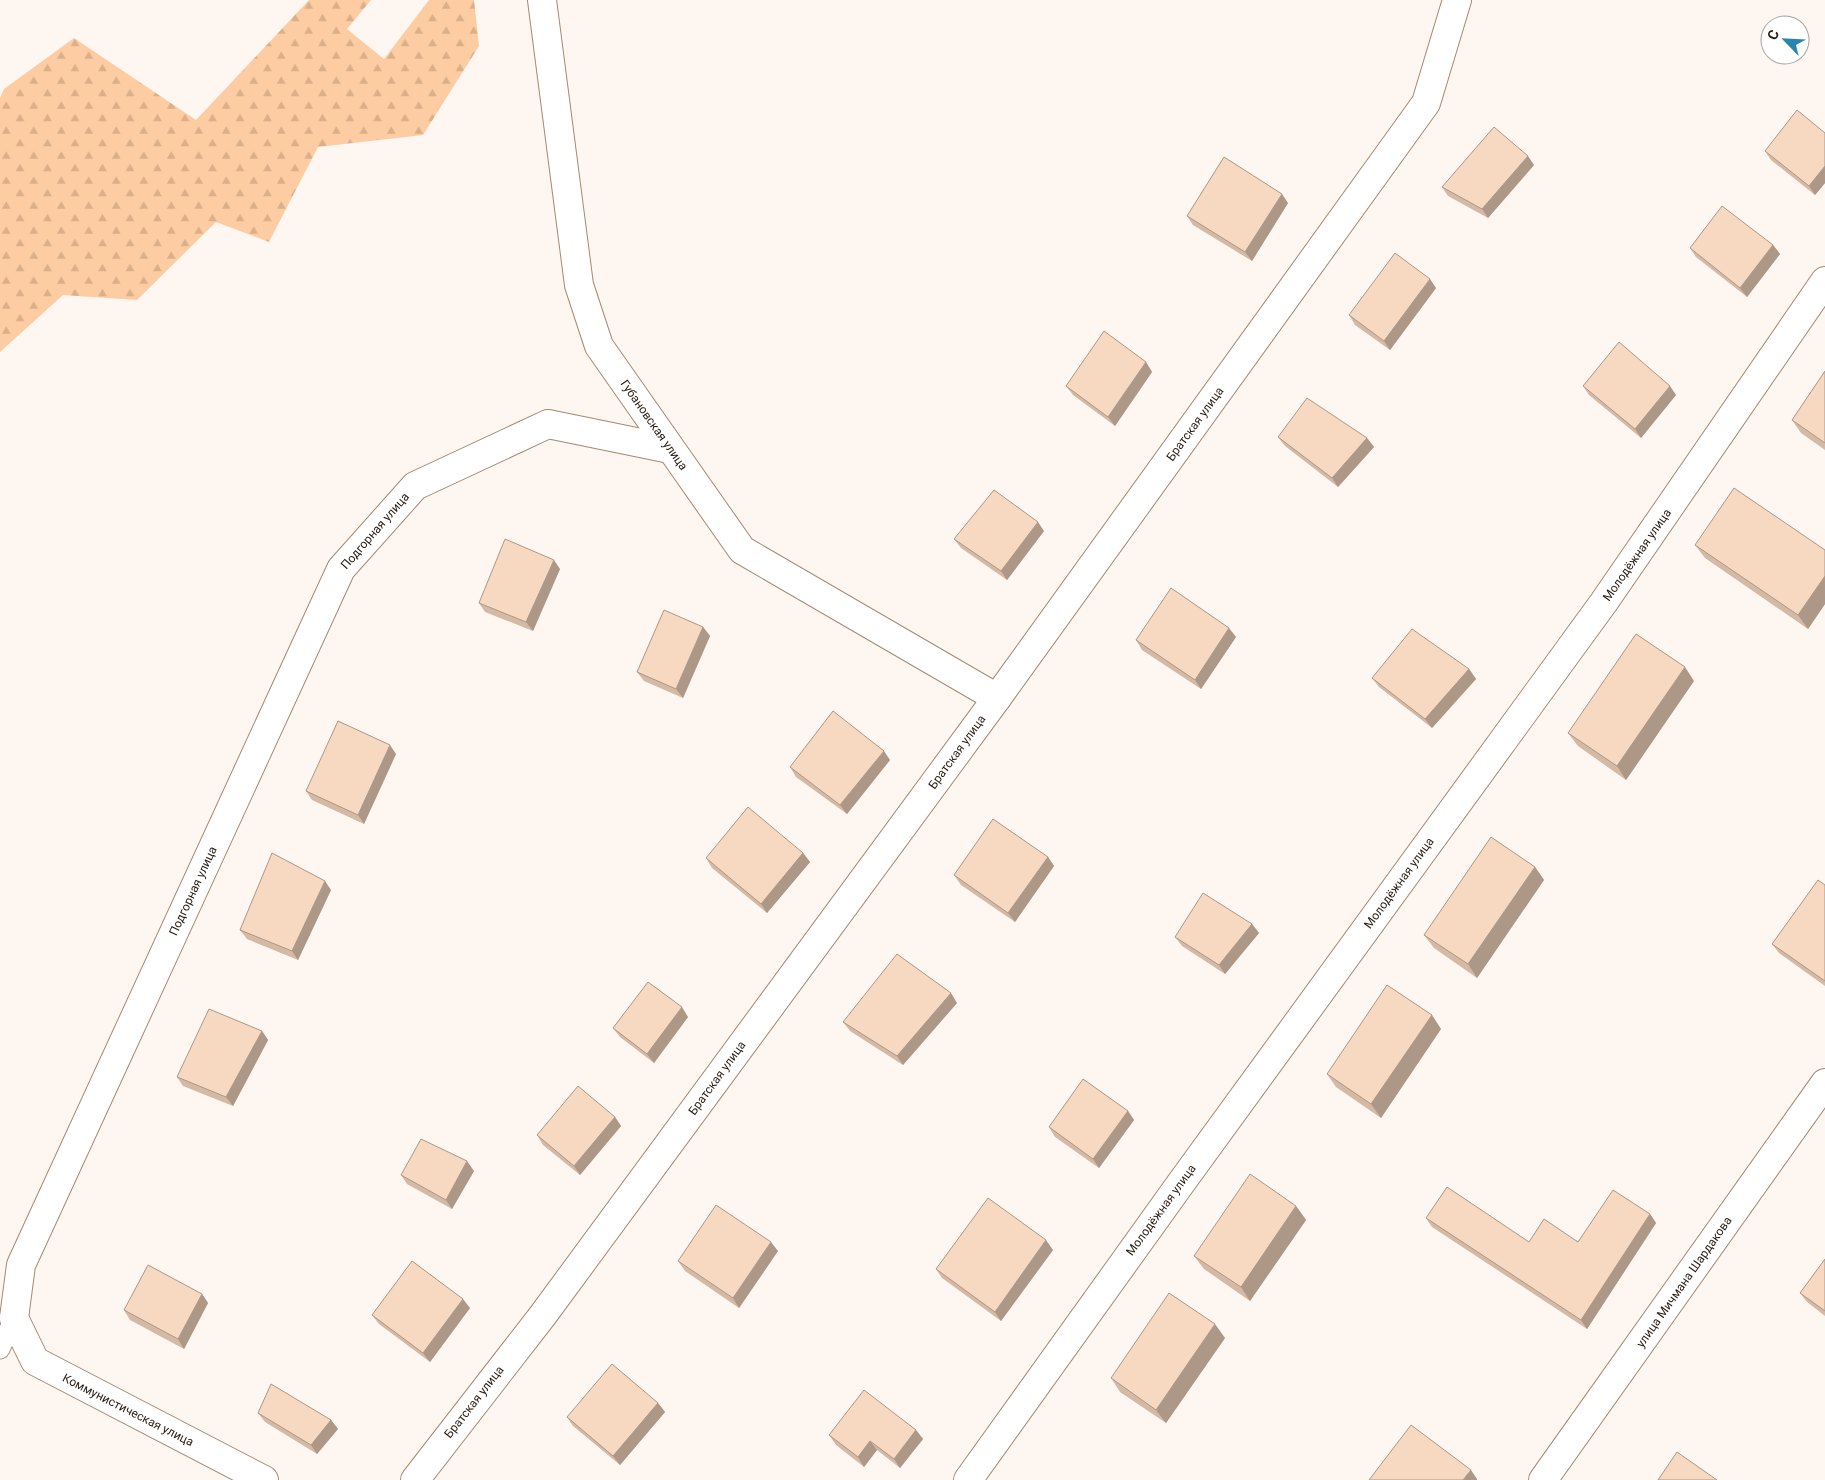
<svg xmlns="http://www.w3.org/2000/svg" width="1825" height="1480" viewBox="0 0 1825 1480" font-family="Roboto,sans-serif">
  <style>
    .forest { fill: url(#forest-firs) }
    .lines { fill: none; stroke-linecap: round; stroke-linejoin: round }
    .service-casing { stroke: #a58972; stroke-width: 21 }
    .minor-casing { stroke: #a58972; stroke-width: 30 }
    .tertiary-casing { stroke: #a58972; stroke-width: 30 }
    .service { stroke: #fff; stroke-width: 19 }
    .minor { stroke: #fff; stroke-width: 28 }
    .tertiary { stroke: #fff; stroke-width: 28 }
    .wall { fill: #d4baa5 }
    .shaded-wall { fill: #ad9786 }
    .building { fill: #f7d8c0; stroke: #ad9786 }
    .labels { text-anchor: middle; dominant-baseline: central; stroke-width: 4.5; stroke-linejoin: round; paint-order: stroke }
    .street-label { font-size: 12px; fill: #261b12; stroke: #fff }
  </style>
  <defs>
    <pattern id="forest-firs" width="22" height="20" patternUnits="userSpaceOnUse" patternTransform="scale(1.25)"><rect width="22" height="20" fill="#fecca2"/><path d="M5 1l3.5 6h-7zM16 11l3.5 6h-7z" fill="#daaf8a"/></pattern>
  </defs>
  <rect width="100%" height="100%" fill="#fdf6f1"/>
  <polygon class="forest" points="309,0 371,0 347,29 384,59 429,0 474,0 479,46 423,135 318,147 269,242 216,222 137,300 63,295 0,352 0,98 4,89 74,38 196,120"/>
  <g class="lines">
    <g class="service-casing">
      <polyline id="service" points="0,1349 14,1318"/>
    </g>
    <g class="minor-casing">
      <g id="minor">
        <polyline points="542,0 579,285 599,346 742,550 997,698"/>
        <polyline points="14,1318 21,1265 341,569 415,486 548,424 670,449"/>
        <polyline points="415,1480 543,1315 997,698 1426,103 1457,0"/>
        <polyline points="968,1480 1181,1183 1604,602 1825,281"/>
        <polyline points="1543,1480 1825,1083"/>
      </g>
    </g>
    <g class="tertiary-casing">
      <polyline id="tertiary" points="14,1318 35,1361 264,1480"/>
    </g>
    <use href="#service" class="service"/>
    <use href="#minor" class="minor"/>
    <use href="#tertiary" class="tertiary"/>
  </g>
  <g class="wall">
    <polygon points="1825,133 1825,183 1815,195 1771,160 1765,151"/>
    <polygon points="1534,165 1488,218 1448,196 1442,187"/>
    <polygon points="1288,203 1252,261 1193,225 1187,216"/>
    <polygon points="1773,245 1780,254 1747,297 1696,257 1690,248"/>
    <polygon points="1436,288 1390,350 1355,325 1349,315"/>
    <polygon points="1146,362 1152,372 1115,426 1073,395 1066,386"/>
    <polygon points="1825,371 1825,450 1801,433 1792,420"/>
    <polygon points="1583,386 1676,395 1641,438 1589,395"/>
    <polygon points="1278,437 1367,438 1374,447 1338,487 1285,446"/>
    <polygon points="1044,531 1007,580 961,548 954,539"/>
    <polygon points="1695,545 1825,550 1825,604 1808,629 1705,558"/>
    <polygon points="560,569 533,631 485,612 479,603"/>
    <polygon points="703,627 710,636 683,698 644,681 637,672"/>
    <polygon points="1236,637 1201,689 1142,650 1136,640"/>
    <polygon points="1469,669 1476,679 1432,728 1379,687 1372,678"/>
    <polygon points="1694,681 1626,780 1578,746 1568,733"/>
    <polygon points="396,754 364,824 312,800 306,791"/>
    <polygon points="890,760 847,814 796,777 790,767"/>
    <polygon points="803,853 810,862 767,913 712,868 706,858"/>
    <polygon points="1048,857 1054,866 1015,922 961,885 954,875"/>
    <polygon points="1535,867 1544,880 1477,978 1434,948 1424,935"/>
    <polygon points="1825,885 1825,986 1779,953 1772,944"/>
    <polygon points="331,890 298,960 247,939 240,930"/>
    <polygon points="1252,924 1259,933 1225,974 1182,946 1175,937"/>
    <polygon points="957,1003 903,1065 850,1031 843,1022"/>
    <polygon points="688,1017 654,1063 620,1037 613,1028"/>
    <polygon points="1441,1029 1381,1118 1336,1087 1327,1074"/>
    <polygon points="262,1031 268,1040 233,1106 183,1086 177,1077"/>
    <polygon points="1128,1111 1134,1120 1099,1168 1055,1137 1049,1127"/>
    <polygon points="615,1117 621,1126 580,1175 543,1145 537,1135"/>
    <polygon points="474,1171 452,1209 407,1184 401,1175"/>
    <polygon points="1296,1206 1306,1220 1250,1301 1204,1269 1194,1256"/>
    <polygon points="1650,1214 1656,1223 1587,1329 1432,1227 1426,1218 1529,1242 1578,1242"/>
    <polygon points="1053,1250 1001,1321 942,1278 936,1269"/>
    <polygon points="778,1251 739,1308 685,1271 678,1261"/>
    <polygon points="1825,1259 1825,1316 1807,1302 1800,1293"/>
    <polygon points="202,1294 208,1303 184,1349 130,1320 124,1310"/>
    <polygon points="470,1308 430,1362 379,1324 372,1315"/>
    <polygon points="1225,1338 1166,1423 1120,1392 1111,1378"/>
    <polygon points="658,1403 665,1412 620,1465 573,1426 567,1417"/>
    <polygon points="258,1413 331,1420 338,1429 317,1454 265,1422"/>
    <polygon points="916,1430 923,1439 900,1468 877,1450 864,1467 836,1445 829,1435"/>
  </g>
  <g class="shaded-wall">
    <polygon points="1528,156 1534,165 1488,218 1482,209"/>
    <polygon points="1825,166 1825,183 1815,195 1809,186"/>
    <polygon points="1282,194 1288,203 1252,261 1245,252"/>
    <polygon points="1773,245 1780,254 1747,297 1740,288"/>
    <polygon points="1430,279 1436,288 1390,350 1384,341"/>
    <polygon points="1146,362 1152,372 1115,426 1108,417"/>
    <polygon points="1670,386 1676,395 1641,438 1635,429"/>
    <polygon points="1367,438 1374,447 1338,487 1332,478"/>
    <polygon points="1038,522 1044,531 1007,580 1001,571"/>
    <polygon points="554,560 560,569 533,631 526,622"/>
    <polygon points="1825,576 1825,604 1808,629 1798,615"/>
    <polygon points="703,627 710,636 683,698 676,689"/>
    <polygon points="1229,628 1236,637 1201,689 1195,680"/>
    <polygon points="1685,667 1694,681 1626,780 1617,766"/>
    <polygon points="1469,669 1476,679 1432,728 1425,719"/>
    <polygon points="390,745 396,754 364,824 358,815"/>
    <polygon points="884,751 890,760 847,814 840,805"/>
    <polygon points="803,853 810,862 767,913 761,904"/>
    <polygon points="1048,857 1054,866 1015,922 1008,913"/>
    <polygon points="1535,867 1544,880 1477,978 1468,964"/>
    <polygon points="325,881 331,890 298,960 292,951"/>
    <polygon points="1252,924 1259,933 1225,974 1219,965"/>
    <polygon points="951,993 957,1003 903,1065 897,1056"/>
    <polygon points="682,1007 688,1017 654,1063 647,1054"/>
    <polygon points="1432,1015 1441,1029 1381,1118 1371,1104"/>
    <polygon points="262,1031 268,1040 233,1106 226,1097"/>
    <polygon points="1128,1111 1134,1120 1099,1168 1093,1159"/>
    <polygon points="615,1117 621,1126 580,1175 574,1166"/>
    <polygon points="467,1161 474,1171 452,1209 446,1200"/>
    <polygon points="1296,1206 1306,1220 1250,1301 1241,1287"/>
    <polygon points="1650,1214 1656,1223 1587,1329 1581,1320"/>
    <polygon points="1046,1240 1053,1250 1001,1321 995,1312"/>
    <polygon points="771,1242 778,1251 739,1308 733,1298"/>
    <polygon points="202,1294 208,1303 184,1349 178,1339"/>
    <polygon points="463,1299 470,1308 430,1362 423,1353"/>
    <polygon points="1215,1324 1225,1338 1166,1423 1156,1410"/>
    <polygon points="658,1403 665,1412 620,1465 613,1456"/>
    <polygon points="331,1420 338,1429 317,1454 311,1445"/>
    <polygon points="916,1430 923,1439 900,1468 894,1459"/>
    <polygon points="870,1441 877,1450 864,1467 858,1457"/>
    <polygon points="1471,1470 1477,1479 1477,1480 1463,1480"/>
  </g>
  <g class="building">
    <polygon points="1797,110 1825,133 1825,166 1809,186 1765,151"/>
    <polygon points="1494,127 1528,156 1482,209 1442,187"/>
    <polygon points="1224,157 1282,194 1245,252 1187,216"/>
    <polygon points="1722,206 1773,245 1740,288 1690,248"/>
    <polygon points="1395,253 1430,279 1384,341 1349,315"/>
    <polygon points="1104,331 1146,362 1108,417 1066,386"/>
    <polygon points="1619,342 1670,386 1635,429 1583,386"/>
    <polygon points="1825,371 1825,443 1792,420"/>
    <polygon points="1307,398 1367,438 1332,478 1278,437"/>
    <polygon points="1734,488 1825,550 1825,576 1798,615 1695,545"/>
    <polygon points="994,490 1038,522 1001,571 954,539"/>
    <polygon points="505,539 554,560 526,622 479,603"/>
    <polygon points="1171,588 1229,628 1195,680 1136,640"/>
    <polygon points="664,610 703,627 676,689 637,672"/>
    <polygon points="1412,629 1469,669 1425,719 1372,678"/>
    <polygon points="1636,634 1685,667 1617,766 1568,733"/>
    <polygon points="833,711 884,751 840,805 790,767"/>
    <polygon points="338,721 390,745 358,815 306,791"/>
    <polygon points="748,807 803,853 761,904 706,858"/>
    <polygon points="993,819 1048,857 1008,913 954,875"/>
    <polygon points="1491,837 1535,867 1468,964 1424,935"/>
    <polygon points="272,853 325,881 292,951 240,930"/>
    <polygon points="1818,880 1825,885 1825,981 1772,944"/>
    <polygon points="1203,893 1252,924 1219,965 1175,937"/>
    <polygon points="897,954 951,993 897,1056 843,1022"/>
    <polygon points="648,982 682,1007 647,1054 613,1028"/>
    <polygon points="1387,985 1432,1015 1371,1104 1327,1074"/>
    <polygon points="209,1009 262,1031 226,1097 177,1077"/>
    <polygon points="1083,1079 1128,1111 1093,1159 1049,1127"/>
    <polygon points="578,1086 615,1117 574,1166 537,1135"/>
    <polygon points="421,1139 467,1161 446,1200 401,1175"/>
    <polygon points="1250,1174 1296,1206 1241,1287 1194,1256"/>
    <polygon points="1447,1187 1529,1242 1544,1219 1578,1242 1613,1190 1650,1214 1581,1320 1426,1218"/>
    <polygon points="988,1198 1046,1240 995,1312 936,1269"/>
    <polygon points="716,1205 771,1242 733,1298 678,1261"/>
    <polygon points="1825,1259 1825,1311 1800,1293"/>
    <polygon points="412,1261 463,1299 423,1353 372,1315"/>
    <polygon points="148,1265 202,1294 178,1339 124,1310"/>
    <polygon points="1169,1293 1215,1324 1156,1410 1111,1378"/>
    <polygon points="612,1364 658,1403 613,1456 567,1417"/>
    <polygon points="271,1384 331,1420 311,1445 258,1413"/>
    <polygon points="864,1390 916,1430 894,1459 870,1441 858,1457 829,1435"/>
    <polygon points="1411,1425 1471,1470 1463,1480 1369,1480"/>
    <polygon points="1677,1452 1717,1480 1658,1480"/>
  </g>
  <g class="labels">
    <g class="street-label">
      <text transform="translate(1195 424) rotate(-54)">Братская улица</text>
      <text transform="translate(654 425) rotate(55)">Губановская улица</text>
      <text transform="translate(375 531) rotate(-49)">Подгорная улица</text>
      <text transform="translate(1637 555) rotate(-55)">Молодёжная улица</text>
      <text transform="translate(957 752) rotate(-54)">Братская улица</text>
      <text transform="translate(1399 883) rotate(-54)">Молодёжная улица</text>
      <text transform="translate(193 891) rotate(-65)">Подгорная улица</text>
      <text transform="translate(717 1078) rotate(-54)">Братская улица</text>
      <text transform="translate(1161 1210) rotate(-54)">Молодёжная улица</text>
      <text transform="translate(1684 1282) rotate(-55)">улица Мичмана Шардакова</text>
      <text transform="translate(474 1402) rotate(-52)">Братская улица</text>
      <text transform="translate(128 1410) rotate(27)">Коммунистическая улица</text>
    </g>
  </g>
  <g transform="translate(1785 40) rotate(294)"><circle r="24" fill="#ffffff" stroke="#a8a4a0"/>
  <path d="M0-4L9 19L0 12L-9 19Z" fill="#2885b1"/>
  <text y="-8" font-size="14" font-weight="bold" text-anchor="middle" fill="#261b12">С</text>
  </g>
</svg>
